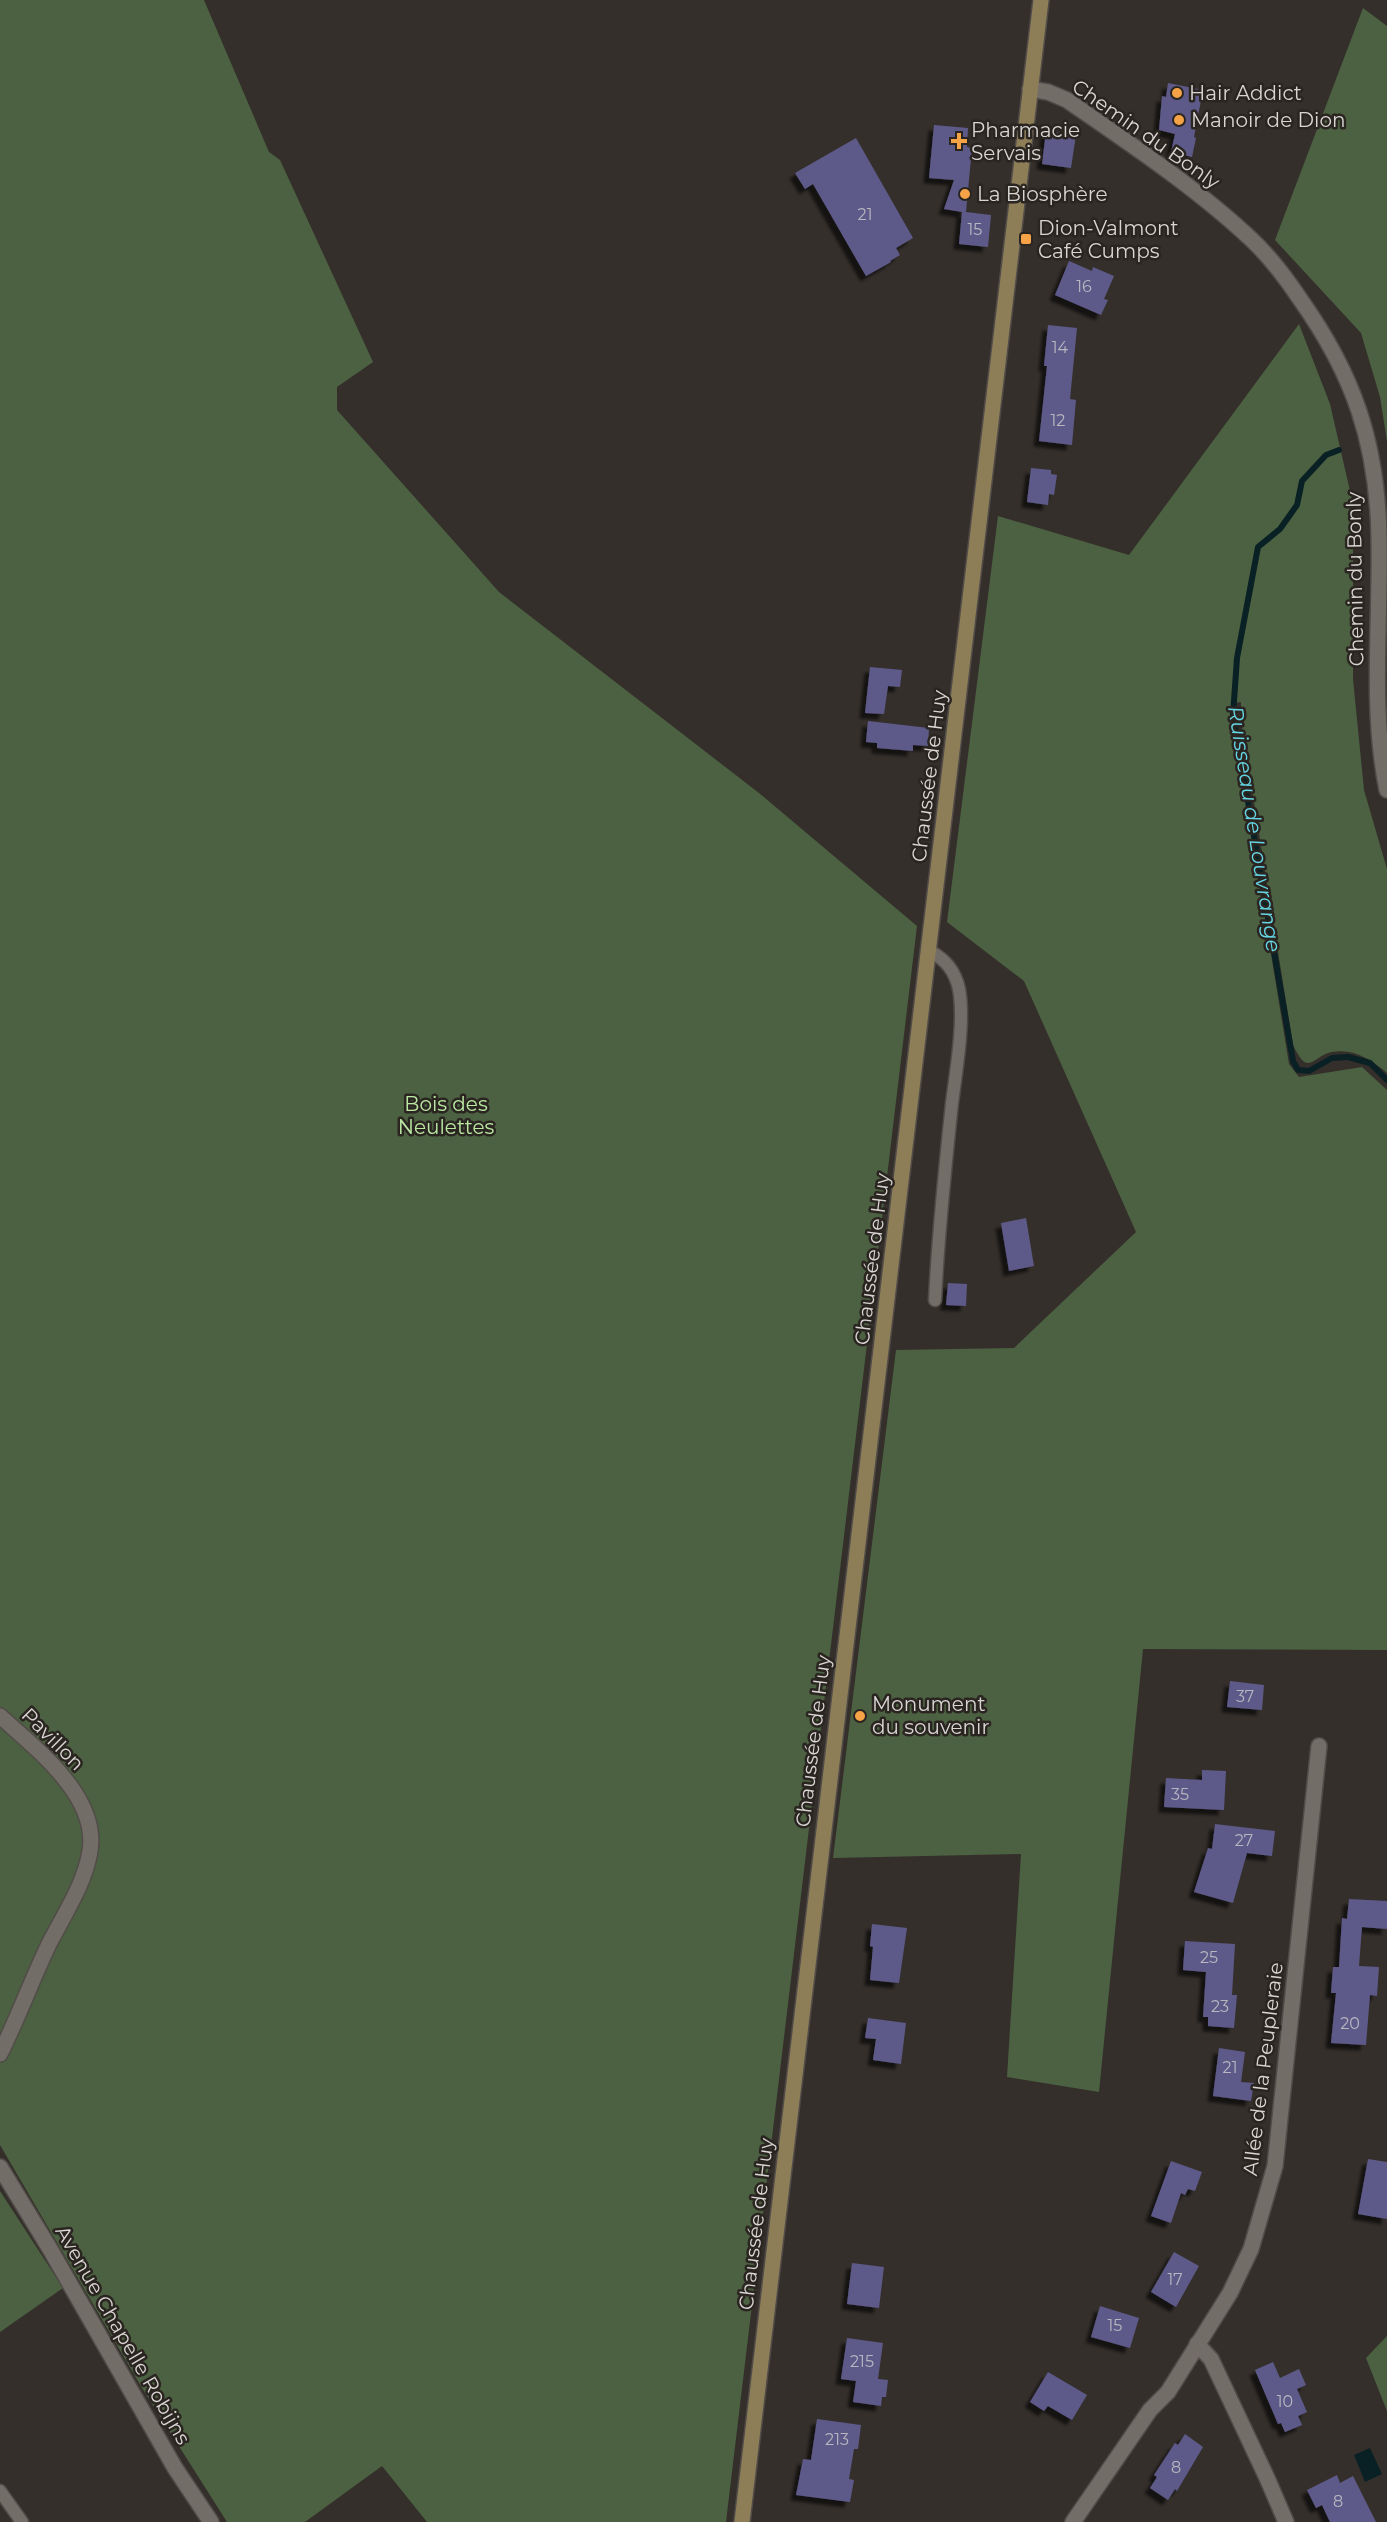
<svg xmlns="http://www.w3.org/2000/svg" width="1387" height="2522" viewBox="0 0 1387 2522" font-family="Montserrat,sans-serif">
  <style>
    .green { fill: #4c6141 }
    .water { fill: #092124 }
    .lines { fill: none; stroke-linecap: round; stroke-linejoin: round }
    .stream { stroke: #092124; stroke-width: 6 }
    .building { fill: #5d5a89; filter: url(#shadow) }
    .service-casing { stroke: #514c48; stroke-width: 15 }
    .minor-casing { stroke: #514c48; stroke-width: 18 }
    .tertiary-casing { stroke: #514c48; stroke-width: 18 }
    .secondary-casing { stroke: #514c48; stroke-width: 18 }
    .service { stroke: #736d68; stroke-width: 12 }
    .minor { stroke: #736d68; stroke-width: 15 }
    .tertiary { stroke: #736d68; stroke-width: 15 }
    .secondary { stroke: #8d7e58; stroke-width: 15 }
    .poi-dot { fill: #f6a246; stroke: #2a2521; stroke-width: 2 }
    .labels { text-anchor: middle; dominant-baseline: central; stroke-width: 5; stroke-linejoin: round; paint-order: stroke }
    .number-label { font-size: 16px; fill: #b9b6c0 }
    .poi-label { font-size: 20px; fill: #d8d5d2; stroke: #2a2521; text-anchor: start }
    .street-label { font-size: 20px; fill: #d8d5d2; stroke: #2a2521 }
    .park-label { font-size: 20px; fill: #bae8a2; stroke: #2a2521 }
    .water-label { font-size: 21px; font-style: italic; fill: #65d6e4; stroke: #2a2521 }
  </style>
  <defs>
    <filter id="shadow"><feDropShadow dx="-5.5" dy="5.5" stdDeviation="1.5" flood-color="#0009"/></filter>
  </defs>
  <rect width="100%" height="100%" fill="#342f2b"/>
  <g class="green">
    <polygon points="0,0 204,0 269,152 280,160 373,362 337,387 337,410 499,592 759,793 917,926 726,2522 427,2522 382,2466 305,2522 227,2522 142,2388 0,2145"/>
    <polygon points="1363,8 1387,26 1387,441 1380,397 1361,333 1275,240"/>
    <path d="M1299 324 1330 404 1353 504V679L1364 790 1387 869V1073C1372 1060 1354 1048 1332 1052 1313 1055 1309 1079 1293 1045L1241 721V702L1233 703 1232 716 1289 1064 1299 1077 1362 1067 1387 1090V1650L1143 1649 1099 2092 1007 2077 1021 1854 833 1858 896 1350 1014 1348 1136 1232 1024 981 947 922 998 516 1129 555Z"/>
    <polygon points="0,2191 63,2288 0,2332"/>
    <polygon points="1387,2336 1387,2411 1366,2358"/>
  </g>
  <polygon class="water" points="1370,2448 1382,2474 1365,2482 1354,2455"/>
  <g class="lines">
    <polyline class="stream" points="1339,450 1326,455 1302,481 1297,505 1280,529 1258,547 1237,658 1233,715 1293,1061 1298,1070 1309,1071 1332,1058 1348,1057 1370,1063 1387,1080"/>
  </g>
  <g class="building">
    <polygon points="1168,83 1203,90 1194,137 1196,138 1192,157 1171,152 1175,134 1159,130 1162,96 1166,97"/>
    <polygon points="934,125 968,128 967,147 972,148 966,212 991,215 988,247 959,244 962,212 944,209 954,180 929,178"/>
    <polygon points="1046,131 1076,135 1071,168 1042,164"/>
    <polygon points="856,138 913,238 896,248 900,255 890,261 891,262 866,276 813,184 805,189 795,173"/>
    <polygon points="1069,261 1092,271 1093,267 1114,276 1104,299 1108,300 1101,315 1055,295"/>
    <polygon points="1048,325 1077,328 1070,399 1076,400 1072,445 1039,441 1047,366 1044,366"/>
    <polygon points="1031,468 1051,470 1051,474 1057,475 1054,495 1049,494 1048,505 1027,502"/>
    <polygon points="870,667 902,670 900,687 888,686 884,714 865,713"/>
    <polygon points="868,721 929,728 928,746 913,745 913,751 877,748 877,743 866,742"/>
    <polygon points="1026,1218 1034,1266 1009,1271 1001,1223"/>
    <polygon points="948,1283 967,1284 966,1306 946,1305"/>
    <polygon points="1230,1681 1264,1685 1262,1710 1227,1707"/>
    <polygon points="1202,1770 1226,1771 1224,1810 1164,1807 1166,1778 1202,1780"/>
    <polygon points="1215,1824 1275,1831 1272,1856 1247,1853 1233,1903 1194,1892 1208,1848 1212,1849"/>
    <polygon points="1349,1899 1387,1901 1387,1929 1362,1927 1359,1966 1379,1967 1377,1996 1370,1995 1366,2045 1331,2043 1336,1993 1331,1993 1333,1967 1339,1967 1342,1918 1347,1919"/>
    <polygon points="872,1924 907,1928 899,1983 870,1980 873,1947 870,1946"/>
    <polygon points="1185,1941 1235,1944 1232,1995 1237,1995 1234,2028 1208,2026 1208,2017 1203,2017 1206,1972 1183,1970"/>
    <polygon points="868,2018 906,2023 901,2064 873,2060 876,2039 865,2038"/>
    <polygon points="1219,2048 1245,2052 1241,2082 1254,2083 1251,2101 1213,2096"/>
    <polygon points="1368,2159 1387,2162 1387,2219 1358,2214"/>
    <polygon points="1171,2161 1202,2172 1195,2191 1188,2189 1185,2195 1181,2193 1171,2223 1151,2216"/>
    <polygon points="1174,2252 1199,2266 1176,2307 1151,2292"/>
    <polygon points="852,2263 884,2267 879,2308 847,2304"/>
    <polygon points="1100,2306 1139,2318 1130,2348 1091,2337"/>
    <polygon points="847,2338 883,2343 878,2379 888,2380 886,2397 882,2397 881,2406 853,2402 856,2381 841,2379"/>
    <polygon points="1273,2362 1280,2378 1299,2369 1306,2385 1297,2389 1307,2412 1298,2416 1302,2425 1285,2432 1281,2423 1278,2424 1255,2370"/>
    <polygon points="1048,2372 1087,2395 1072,2420 1048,2406 1044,2411 1030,2402"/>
    <polygon points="817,2419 861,2425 858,2449 854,2449 849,2479 854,2480 850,2502 796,2495 803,2459 811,2460"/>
    <polygon points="1185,2434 1203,2447 1177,2491 1175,2489 1168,2500 1150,2488 1157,2477 1154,2475 1175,2443 1178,2445"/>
    <polygon points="1337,2475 1340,2483 1353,2476 1376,2522 1330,2522 1322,2505 1316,2508 1307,2490"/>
  </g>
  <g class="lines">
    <g class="service-casing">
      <g id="service">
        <path d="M930 951C946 960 955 971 959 989 965 1021 956 1071 952 1103 945 1169 938 1234 935 1300"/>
        <polyline points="0,2491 22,2522"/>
      </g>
    </g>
    <g class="minor-casing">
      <g id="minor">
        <path d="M0 1716C35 1748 99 1796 90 1851 85 1883 65 1913 50 1942 32 1979 18 2018 0 2054"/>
        <polyline points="0,2167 50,2249 175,2468 211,2522"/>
        <polyline points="1197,2344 1211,2359 1267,2478 1286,2522"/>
        <polyline points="1073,2522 1150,2410 1168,2392 1230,2293 1251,2249 1275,2166 1319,1746"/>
      </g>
    </g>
    <g class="tertiary-casing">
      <path id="tertiary" d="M1030 89 1048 92 1067 100C1129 143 1197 188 1252 240 1270 257 1286 278 1300 299 1354 375 1377 443 1379 536 1381 620 1370 708 1387 790"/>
    </g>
    <g class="secondary-casing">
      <polyline id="secondary" points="742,2522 1041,0"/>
    </g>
    <use href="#service" class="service"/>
    <use href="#minor" class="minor"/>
    <use href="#tertiary" class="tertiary"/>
    <use href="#secondary" class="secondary"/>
  </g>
  <g class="poi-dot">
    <circle cx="1177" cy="93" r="6"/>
    <circle cx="1179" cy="120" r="6"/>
    <path d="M956 132h6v6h6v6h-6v6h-6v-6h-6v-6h6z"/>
    <circle cx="965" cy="194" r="6"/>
    <rect x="1020" y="233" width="12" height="12" rx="3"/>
    <circle cx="860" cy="1716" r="6"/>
  </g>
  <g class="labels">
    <g class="number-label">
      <text x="865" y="214">21</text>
      <text x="975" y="229">15</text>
      <text x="1084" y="286">16</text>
      <text x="1060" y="347">14</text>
      <text x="1058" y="420">12</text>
      <text x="1245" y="1696">37</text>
      <text x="1180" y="1794">35</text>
      <text x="1244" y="1840">27</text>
      <text x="1209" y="1957">25</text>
      <text x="1220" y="2006">23</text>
      <text x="1350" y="2023">20</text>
      <text x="1230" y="2067">21</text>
      <text x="1175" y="2279">17</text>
      <text x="1115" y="2325">15</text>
      <text x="862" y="2361">215</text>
      <text x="1285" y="2401">10</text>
      <text x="837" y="2439">213</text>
      <text x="1176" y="2467">8</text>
      <text x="1338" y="2501">8</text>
    </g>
    <g class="poi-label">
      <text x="1189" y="93">Hair Addict</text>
      <text x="1191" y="120">Manoir de Dion</text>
      <text x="971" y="130">Pharmacie<tspan x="971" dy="23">Servais</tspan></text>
      <text x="977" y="194">La Biosphère</text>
      <text x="1038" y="228">Dion-Valmont<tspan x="1038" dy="23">Café Cumps</tspan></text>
      <text x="872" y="1704">Monument<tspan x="872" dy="23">du souvenir</tspan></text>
    </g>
    <g class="street-label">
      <text transform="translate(1146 134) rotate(35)">Chemin du Bonly</text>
      <text transform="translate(1355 579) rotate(-91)">Chemin du Bonly</text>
      <text transform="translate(929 776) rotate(-83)">Chaussée de Huy</text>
      <text transform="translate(872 1259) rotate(-83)">Chaussée de Huy</text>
      <text transform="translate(53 1739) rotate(45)">Pavillon</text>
      <text transform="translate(813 1741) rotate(-83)">Chaussée de Huy</text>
      <text transform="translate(1263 2069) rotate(-83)">Allée de la Peupleraie</text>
      <text transform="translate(756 2224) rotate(-83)">Chaussée de Huy</text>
      <text transform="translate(123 2335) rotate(60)">Avenue Chapelle Robijns</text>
    </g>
    <g class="park-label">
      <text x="446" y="1104">Bois des<tspan x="446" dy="23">Neulettes</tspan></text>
    </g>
    <g class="water-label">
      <text transform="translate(1255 829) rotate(81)">Ruisseau de Louvrange</text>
    </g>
  </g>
</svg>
